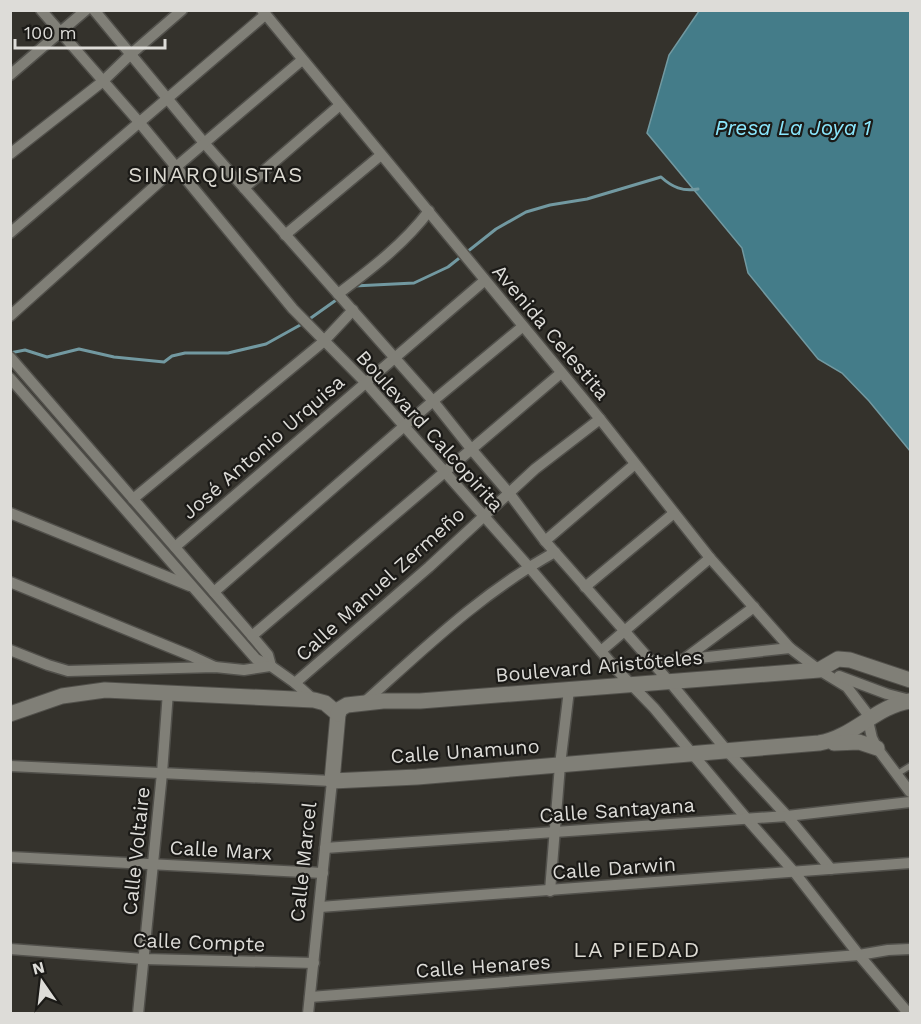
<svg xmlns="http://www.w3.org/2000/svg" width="921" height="1024" viewBox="0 0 921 1024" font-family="'Work Sans',sans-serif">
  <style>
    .water { fill: #447c89; stroke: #7299a1; stroke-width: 1.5 }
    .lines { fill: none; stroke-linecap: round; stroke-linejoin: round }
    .stream { stroke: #7299a1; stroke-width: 3 }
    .lane-casing { stroke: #51504b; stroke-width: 8 }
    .street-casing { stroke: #51504b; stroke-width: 13 }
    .secondary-casing { stroke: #51504b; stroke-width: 17 }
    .lane { stroke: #807f77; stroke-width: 5 }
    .street { stroke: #807f77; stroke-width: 10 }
    .secondary { stroke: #807f77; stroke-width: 15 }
    .labels { text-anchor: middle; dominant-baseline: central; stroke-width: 4.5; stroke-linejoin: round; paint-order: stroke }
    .street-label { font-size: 20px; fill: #dddcd8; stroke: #1b1a17 }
    .water-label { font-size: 21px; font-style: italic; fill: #8be7fd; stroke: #1b1a17 }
    .quarter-label { font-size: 22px; letter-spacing: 1.5px; fill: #dcdad2; stroke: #1b1a17 }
  </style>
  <rect width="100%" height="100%" fill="#34322c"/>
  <polygon class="water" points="699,11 910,11 910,451 869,401 842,373 818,359 748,273 742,248 647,133 669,55"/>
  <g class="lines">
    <g class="stream">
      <path d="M354 286 414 283 448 267 496 229 526 212 550 205 587 199 661 177C672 187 683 192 698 189"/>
      <polyline points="308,320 339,298"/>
      <polyline points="10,353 25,350 47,357 79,349 114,357 164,362 172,356 185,353 228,353 266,344 302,324"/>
    </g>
    <g class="lane-casing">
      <polyline id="lane" points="897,774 910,766"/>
    </g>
    <g class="street-casing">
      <g id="street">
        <polyline points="41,10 139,122 293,309 366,383 529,567 617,670 654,708 747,819 795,873 859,955 909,1014"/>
        <polyline points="94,10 205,144 433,401 472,450 509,493 545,541 674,687 728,752 787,816 831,869"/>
        <polyline points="262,10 600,419 710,558 790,648 819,670 847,687 866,712 872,738 877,748 910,792"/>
        <polyline points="10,75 86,10"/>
        <polyline points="10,154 102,82 131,54 182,10"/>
        <polyline points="244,188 340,105"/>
        <polyline points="10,233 265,15"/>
        <polyline points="285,235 381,155"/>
        <path d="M338 294C371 269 404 244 429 211"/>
        <polyline points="10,316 176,167 302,60"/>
        <polyline points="10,357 252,636 268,655 271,666"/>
        <polyline points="10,378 256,659 271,666 295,683 314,700"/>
        <polyline points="133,499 323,342 353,310"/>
        <polyline points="10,513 190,586"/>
        <polyline points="545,541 635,464"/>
        <polyline points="175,547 484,281"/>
        <polyline points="10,582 189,655 215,667"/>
        <polyline points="585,587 674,513"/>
        <polyline points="214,592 433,401 522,327"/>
        <polyline points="252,636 561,373"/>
        <polyline points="10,650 48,665 68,671 215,667 244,670 270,666"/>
        <polyline points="601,651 710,558"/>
        <polyline points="687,657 754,607"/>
        <polyline points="653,663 790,648"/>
        <polyline points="839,676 887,694 910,700"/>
        <polyline points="295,683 429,567 535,469 600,419"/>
        <path d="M368 699C429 644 483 592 555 552"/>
        <polyline points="10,766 332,781 308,1014"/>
        <polyline points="325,848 787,816 910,802"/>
        <polyline points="10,857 323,873"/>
        <polyline points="550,891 560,765 569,690"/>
        <polyline points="320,907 910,863"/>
        <polyline points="10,949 144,959 314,963"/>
        <polyline points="310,997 859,955 888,950 910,949"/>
        <polyline points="138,1014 162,773 168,692"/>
      </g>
    </g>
    <g class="secondary-casing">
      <g id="secondary">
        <polyline points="10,714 62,696 105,690 314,700 325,703 338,714"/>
        <path d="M338 714 332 781 417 777 819 743C854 737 876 706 910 701"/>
        <polyline points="338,714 340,709 347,705 383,701 420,701 819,670 838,659 850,660 910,680"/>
        <polyline points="834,743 859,742 877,748"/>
      </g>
    </g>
    <use href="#lane" class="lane"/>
    <use href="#street" class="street"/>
    <use href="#secondary" class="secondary"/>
  </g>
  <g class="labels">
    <g class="street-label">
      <text transform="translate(551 332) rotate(50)">Avenida Celestita</text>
      <text transform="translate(430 431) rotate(48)">Boulevard Calcopirita</text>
      <text transform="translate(263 447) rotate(-41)">José Antonio Urquisa</text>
      <text transform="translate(380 584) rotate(-42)">Calle Manuel Zermeño</text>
      <text transform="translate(599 666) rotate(-5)">Boulevard Aristóteles</text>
      <text transform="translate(465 751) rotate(-4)">Calle Unamuno</text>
      <text transform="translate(617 810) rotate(-4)">Calle Santayana</text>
      <text transform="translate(221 850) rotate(3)">Calle Marx</text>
      <text transform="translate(136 851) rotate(-84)">Calle Voltaire</text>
      <text transform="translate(303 862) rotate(-84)">Calle Marcel</text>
      <text transform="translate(614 868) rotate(-4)">Calle Darwin</text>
      <text transform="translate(199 942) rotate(2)">Calle Compte</text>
      <text transform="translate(483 966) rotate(-4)">Calle Henares</text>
    </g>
    <g class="water-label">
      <text x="793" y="127">Presa La Joya 1</text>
    </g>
    <g class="quarter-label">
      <text x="216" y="174">SINARQUISTAS</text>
      <text x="637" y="949">LA PIEDAD</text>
    </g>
  </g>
  <rect width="921" height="1024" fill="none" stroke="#dddcd8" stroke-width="24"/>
  <g transform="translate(42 982) rotate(346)" stroke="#1b1a17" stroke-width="4.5" paint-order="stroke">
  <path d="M0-4.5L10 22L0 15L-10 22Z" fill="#dddcd8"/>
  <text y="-9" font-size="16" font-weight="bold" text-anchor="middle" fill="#dddcd8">N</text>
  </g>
  <path d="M15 39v9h150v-9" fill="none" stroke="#dddcd8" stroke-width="3"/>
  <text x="24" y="39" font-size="18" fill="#dddcd8" stroke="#1b1a17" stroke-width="4.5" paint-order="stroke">100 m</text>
</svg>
